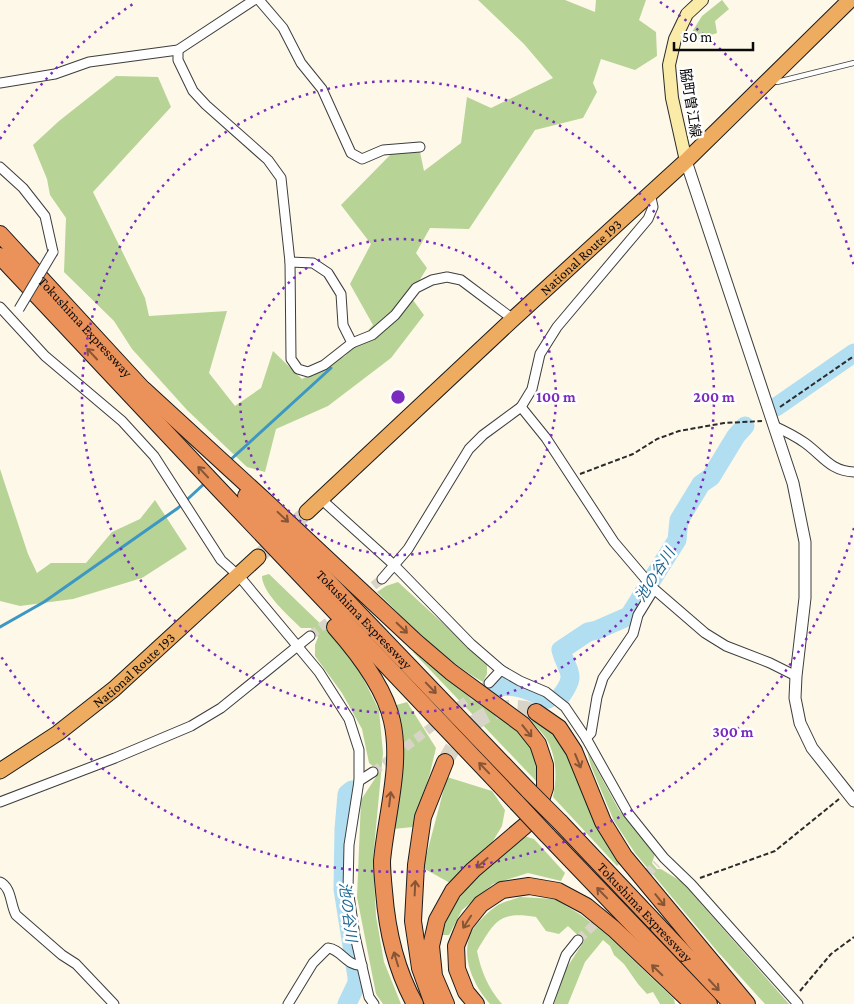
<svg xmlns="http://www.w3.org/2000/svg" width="854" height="1004" viewBox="0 0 854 1004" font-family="'Crimson Pro','Noto Sans JP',serif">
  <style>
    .forest { fill: #b7d496 }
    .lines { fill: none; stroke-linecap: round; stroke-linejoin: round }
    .stream { stroke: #3d97c4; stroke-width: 3 }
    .river { stroke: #b1def1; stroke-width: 19 }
    .minor-tunnel { stroke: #d9d4c8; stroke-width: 9; stroke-dasharray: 9 4.5; stroke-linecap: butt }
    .trunk-tunnel { stroke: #d9d4c8; stroke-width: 15; stroke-dasharray: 15 8; stroke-linecap: butt }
    .motorway-tunnel { stroke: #d9d4c8; stroke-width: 16; stroke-dasharray: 16 8; stroke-linecap: butt }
    .service-casing { stroke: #3d3d3d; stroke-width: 6 }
    .minor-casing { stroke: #3d3d3d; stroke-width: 11 }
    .tertiary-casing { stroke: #3d3d3d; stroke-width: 13 }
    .secondary-casing { stroke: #2c2c2c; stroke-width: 14 }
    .trunk-casing { stroke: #1b1b1b; stroke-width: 17 }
    .motorway-casing { stroke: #1b1b1b; stroke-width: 18 }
    .path { stroke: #2c2c2c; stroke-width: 2; stroke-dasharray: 5 2.5; stroke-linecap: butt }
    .service { stroke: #fff; stroke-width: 4.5 }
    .minor { stroke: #fff; stroke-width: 9 }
    .tertiary { stroke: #fff; stroke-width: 11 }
    .secondary { stroke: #faeba8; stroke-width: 12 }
    .trunk { stroke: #eeac60; stroke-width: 15 }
    .motorway { stroke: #eb925a; stroke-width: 16 }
    .minor-bridge-casing { stroke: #3d3d3d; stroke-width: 11; stroke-linecap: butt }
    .motorway-bridge-casing { stroke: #1b1b1b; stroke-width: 18; stroke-linecap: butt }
    .minor-bridge { stroke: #fff; stroke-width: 9 }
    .motorway-bridge { stroke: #eb925a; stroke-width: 16 }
    .oneway { stroke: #865536 }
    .ring { fill: none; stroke: #7b2cbf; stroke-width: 2.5; stroke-dasharray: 2.5 5 }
    .labels { text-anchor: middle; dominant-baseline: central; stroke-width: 5; stroke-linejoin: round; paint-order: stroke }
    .street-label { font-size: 14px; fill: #0a0a0a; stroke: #fff }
    .water-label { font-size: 15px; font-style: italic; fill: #1d6893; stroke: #fff }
    .centre { fill: #7b2cbf; stroke: #fff; stroke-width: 2.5 }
    .ring-label { font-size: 15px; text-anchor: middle; font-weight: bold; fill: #7b2cbf; stroke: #fff; stroke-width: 5; stroke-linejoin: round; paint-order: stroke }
  </style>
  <rect width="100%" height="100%" fill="#fef8e9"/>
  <g class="forest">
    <polygon points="478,0 565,0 595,12 596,0 646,0 639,20 656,32 657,56 635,70 601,59 593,83 597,92 583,118 535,130 469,229 430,228 416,253 427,268 410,296 424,315 391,358 328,406 276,429 265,472 247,467 187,410 132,349 114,321 64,272 66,218 50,195 47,179 33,145 59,121 116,76 158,77 171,107 93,192 145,298 149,316 227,311 209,373 235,406 261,388 273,351 302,379 345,356 373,325 350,284 371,244 341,205 397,148 420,152 424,171 461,143 467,97 491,108 553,78 524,44"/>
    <polygon points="722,0 729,9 715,21 717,33 699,39 692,32 702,16"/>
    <polygon points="0,469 28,554 37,573 51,563 86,563 112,532 140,519 155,500 187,549 142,578 73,599 20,606 0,601"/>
    <path d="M269 574 330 633 358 668 379 710 383 753 373 859 376 916 384 962 401 1004H383L376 994 357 897 361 800 376 777 374 767 369 763 362 729 342 693 315 656V645L318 637 311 628H301C289 616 262 593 262 576Z"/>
    <path d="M398 582 487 664V674L483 682C444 660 409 623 377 592L386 586Z"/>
    <polygon points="416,650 509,720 531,744 540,776 537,782 413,652"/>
    <polygon points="407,702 436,748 430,773 413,827 393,829 393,706"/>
    <path d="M530 720 542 723 557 735 622 861 617 866 553 797C557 778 557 756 546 738 542 732 535 726 530 720Z"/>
    <polygon points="587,751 619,810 655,854 652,863 657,869 661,869 682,882 789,1004 765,1004 717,951 635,853 614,821 591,766"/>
    <polygon points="447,777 492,791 505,810 502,826 490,846 450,883 423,868"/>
    <polygon points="524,836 534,839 565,873 561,881 528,873 493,884 462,910 449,935 441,935 452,907 480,872"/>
    <path d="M520 897 555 899 581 915 606 934 674 999 675 1004H660L653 992 647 994 638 984 624 964 614 955 610 946 603 940 585 962 568 1004H554L566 969 584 941 568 926 559 934 546 931 536 917C499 911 495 921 477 951 481 971 488 988 502 1004H490C474 986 460 957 471 933 475 924 487 913 495 907 502 902 512 900 520 897Z"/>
  </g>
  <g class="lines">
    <g class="stream">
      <polyline points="228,462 331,368"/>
      <polyline points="0,627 44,602 178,508 205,483"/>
    </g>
    <g class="river">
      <polyline points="776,407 854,353"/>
      <path d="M495 687C517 684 528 690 548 699"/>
      <path d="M561 696C578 673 567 673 561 650L588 632 597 630 629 616 677 540 679 520 701 484 711 477 736 436 745 426"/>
      <polyline points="347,1004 357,983 357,977 343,889 344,829 347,794 352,790"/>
    </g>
    <g class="minor-tunnel">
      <polyline points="310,636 382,579"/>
      <polyline points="373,772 489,683"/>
      <polyline points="578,940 657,864"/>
    </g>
    <polyline class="trunk-tunnel" points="258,557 307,512"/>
    <path class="motorway-tunnel" d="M445 762C463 726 493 697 536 712"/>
    <g class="service-casing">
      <polyline id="service" points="773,79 777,82 854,63"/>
    </g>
    <g class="minor-casing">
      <g id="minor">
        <polyline points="259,0 283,28 301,63 322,89 351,153 362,159 383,150 420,147"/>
        <polyline points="178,50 178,60 193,91 206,105 268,160 281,178 290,262 291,359 298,369 308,372 324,365 352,343"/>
        <polyline points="0,83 55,74 89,62 178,50 254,0"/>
        <polyline points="0,167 23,188 45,216 53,252"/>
        <polyline points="290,262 313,263 328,273 341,294 343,325 352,343 372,335 395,315 416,288 432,280 447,277 461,280 513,319"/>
        <polyline points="0,307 45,356 122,421 154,456 221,560 239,576 319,672 349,719 359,750 359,781 349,845 348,889 355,936 369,997 374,1004"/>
        <polyline points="521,407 546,438 614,542 654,589 705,633 726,646 770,663 796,676"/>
        <path d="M774 426C785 431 795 436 805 443 823 456 830 471 854 472"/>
        <polyline points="321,499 394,565 471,644 501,670 520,681 546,692 565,707 586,738 628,813 664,858 691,884 798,1004"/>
        <polyline points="382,579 408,549 469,449 483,435 521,407 532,389 540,354 557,327 648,219 653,207 650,193"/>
        <polyline points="489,683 501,670"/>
        <polyline points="586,738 591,733 597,697 603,678 633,634 638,615 654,589"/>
        <polyline points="359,781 373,772"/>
        <polyline points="0,802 115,758 191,726 221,708 310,636"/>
        <path d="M0 882C12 888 10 904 16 915L62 955 76 964 114 1004"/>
        <path d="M288 1004 313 963 328 948C341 949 347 967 362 965"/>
        <polyline points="548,1004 566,955 578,940"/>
      </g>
    </g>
    <g class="tertiary-casing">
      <polyline id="tertiary" points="686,161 793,483 805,542 805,598 796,676 795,698 800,723 812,748 854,801"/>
    </g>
    <g class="secondary-casing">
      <polyline id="secondary" points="686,161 672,98 669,65 675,39 687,14 702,0"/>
    </g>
    <g class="trunk-casing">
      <g id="trunk">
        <path id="s1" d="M307 512 513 319 686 161 850 0"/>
        <path id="s2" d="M0 771 58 733 114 689 258 557"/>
      </g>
    </g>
    <g class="motorway-casing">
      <g id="motorway">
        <path id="s3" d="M0 234 151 398"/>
        <polyline points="0,256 218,488 517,803"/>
        <polyline points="144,390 264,500 416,642 451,672 523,725 538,744 545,765 545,788 538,809 527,824 473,870 453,891 437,920 431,946 434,976 446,1004"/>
        <path id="s4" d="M246 496 529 791"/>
        <path d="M335 627C357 652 385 688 392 721 402 765 386 816 382 861 382 871 383 881 384 891 387 931 395 968 415 1004"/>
        <polyline points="536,712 559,728 574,751 603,822 624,856 747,1004"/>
        <path id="s5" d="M560 822 732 1004"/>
        <polyline points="547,835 709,1004"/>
        <polyline points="433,1004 420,968 413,921 416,865 423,817 445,762"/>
        <polyline points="476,1004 466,992 457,969 456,946 465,924 481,904 502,890 529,886 558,891 586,906 614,929 693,1004"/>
      </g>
    </g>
    <g class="path">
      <polyline points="780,407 854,356"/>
      <polyline points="580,474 633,454 657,439 679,431 724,423 762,421"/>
      <polyline points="700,878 775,851 839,799"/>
      <polyline points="800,991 831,954 854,937"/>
    </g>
    <use href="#service" class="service"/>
    <use href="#minor" class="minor"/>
    <use href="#tertiary" class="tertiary"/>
    <use href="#secondary" class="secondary"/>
    <use href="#trunk" class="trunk"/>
    <use href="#motorway" class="motorway"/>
    <g class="minor-bridge-casing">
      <polyline id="minor-bridge" points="19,309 53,252"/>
    </g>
    <g class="motorway-bridge-casing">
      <g id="motorway-bridge">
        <polyline points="529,791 560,822"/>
        <polyline points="517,803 547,835"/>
      </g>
    </g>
    <use href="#minor-bridge" class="minor-bridge"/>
    <use href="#motorway-bridge" class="motorway-bridge"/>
  </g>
  <defs><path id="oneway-shaft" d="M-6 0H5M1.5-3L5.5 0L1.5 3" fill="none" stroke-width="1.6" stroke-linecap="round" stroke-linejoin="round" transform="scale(1.25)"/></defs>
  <g class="oneway">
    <use href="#oneway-shaft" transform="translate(92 354) rotate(-133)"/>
    <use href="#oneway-shaft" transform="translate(203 472) rotate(-133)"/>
    <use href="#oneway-shaft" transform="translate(283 517) rotate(43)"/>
    <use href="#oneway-shaft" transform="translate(402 628) rotate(44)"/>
    <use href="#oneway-shaft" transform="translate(431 688) rotate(46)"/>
    <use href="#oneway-shaft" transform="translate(527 731) rotate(51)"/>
    <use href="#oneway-shaft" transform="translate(578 761) rotate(68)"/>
    <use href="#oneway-shaft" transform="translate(484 768) rotate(-134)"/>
    <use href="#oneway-shaft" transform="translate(390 799) rotate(-83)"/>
    <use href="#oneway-shaft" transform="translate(482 863) rotate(139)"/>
    <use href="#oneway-shaft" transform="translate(415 888) rotate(-87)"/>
    <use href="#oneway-shaft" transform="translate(602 893) rotate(-134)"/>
    <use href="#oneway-shaft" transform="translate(660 900) rotate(51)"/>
    <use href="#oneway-shaft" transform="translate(467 922) rotate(123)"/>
    <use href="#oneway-shaft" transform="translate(396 959) rotate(-107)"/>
    <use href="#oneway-shaft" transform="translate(657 970) rotate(-136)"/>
    <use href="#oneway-shaft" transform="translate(714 985) rotate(47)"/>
  </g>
  <g class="ring">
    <circle cx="398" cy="397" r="158"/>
    <circle cx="398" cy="397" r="316"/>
    <path d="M854 528A474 474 0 0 1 0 655M0 139A474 474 0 0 1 136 2M660 2A474 474 0 0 1 854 266"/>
  </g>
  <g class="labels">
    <g class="street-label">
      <text transform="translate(691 103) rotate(81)">脇町曽江線</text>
      <text stroke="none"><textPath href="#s1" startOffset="374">National Route 193</textPath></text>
      <text stroke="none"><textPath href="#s3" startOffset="126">Tokushima Expressway</textPath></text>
      <text stroke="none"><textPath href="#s4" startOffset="171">Tokushima Expressway</textPath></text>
      <text stroke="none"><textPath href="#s2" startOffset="168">National Route 193</textPath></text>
      <text stroke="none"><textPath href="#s5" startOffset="124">Tokushima Expressway</textPath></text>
    </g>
    <g class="water-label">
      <text transform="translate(655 575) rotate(-58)">池の谷川</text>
      <text transform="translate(348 912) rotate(83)">池の谷川</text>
    </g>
  </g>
  <circle cx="398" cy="397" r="8" class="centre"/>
  <g class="ring-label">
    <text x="556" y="402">100 m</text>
    <text x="714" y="402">200 m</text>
    <text x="733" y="737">300 m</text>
  </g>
  <path d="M674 42v8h79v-8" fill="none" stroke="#0a0a0a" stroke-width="2.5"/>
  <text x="682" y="42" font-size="15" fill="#0a0a0a" stroke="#ffffff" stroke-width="4" paint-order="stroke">50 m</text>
</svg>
